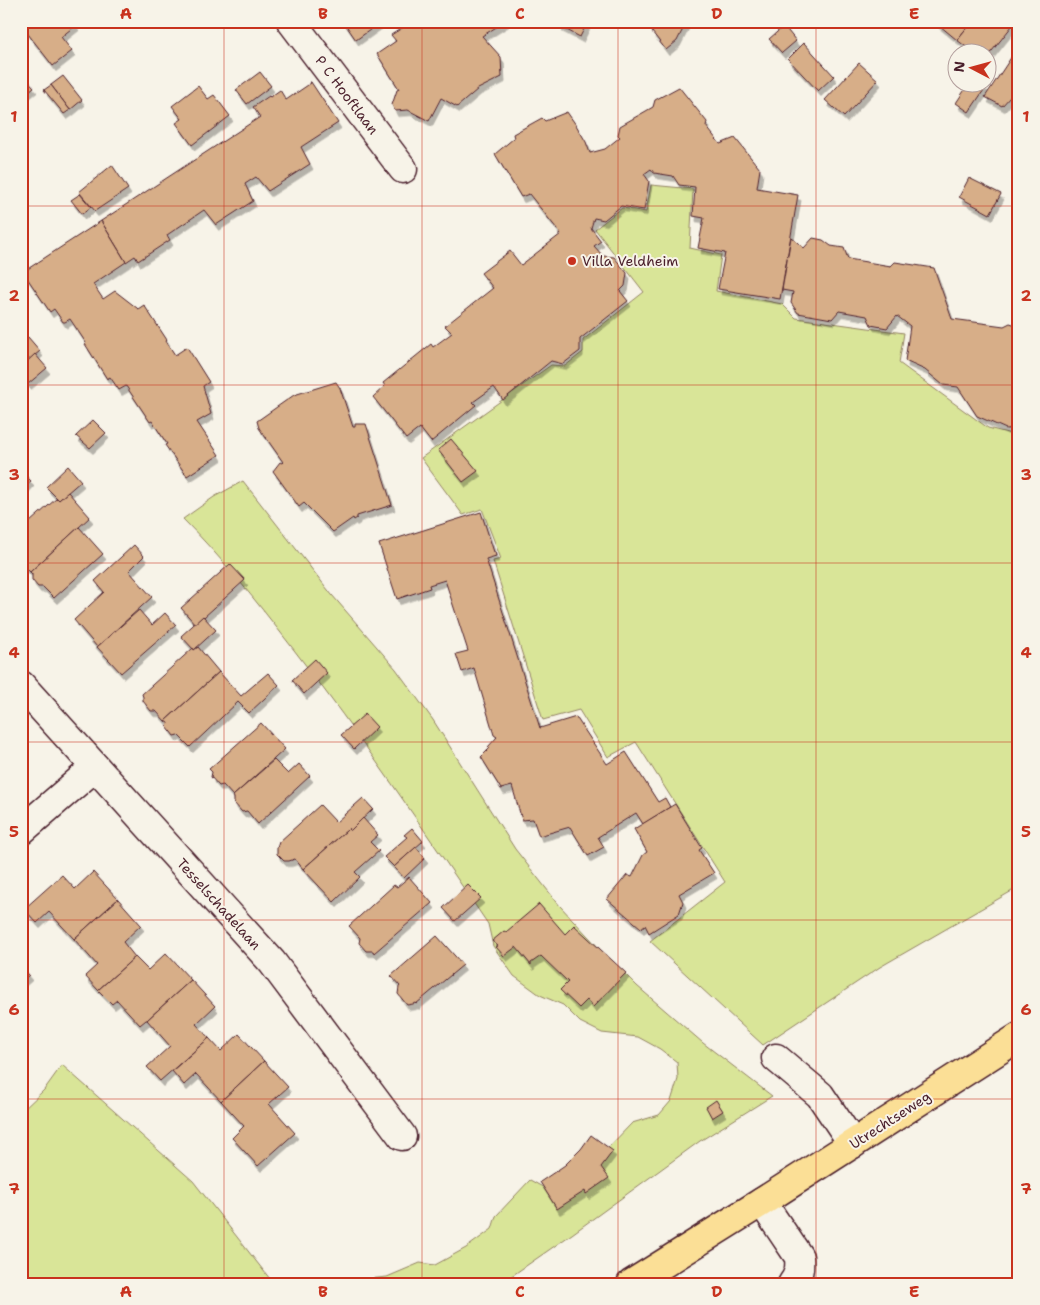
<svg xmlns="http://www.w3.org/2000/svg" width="1040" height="1305" viewBox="0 0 1040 1305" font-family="'Shantell Sans',sans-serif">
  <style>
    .green { fill: #d9e598; stroke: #928262 }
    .building { fill: #d7ae88; stroke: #4a1f2b; filter: url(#shadow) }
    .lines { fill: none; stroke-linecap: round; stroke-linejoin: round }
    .minor-casing { stroke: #4a1f2b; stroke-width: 31 }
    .major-casing { stroke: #4a1f2b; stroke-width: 31 }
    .minor { stroke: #f7f3e8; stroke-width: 28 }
    .major { stroke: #fbdf96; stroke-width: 28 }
    .grid { fill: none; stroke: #c8321e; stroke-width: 1; stroke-opacity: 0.55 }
    .poi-dot { fill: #c8321e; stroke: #f7f3e8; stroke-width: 2 }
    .labels { text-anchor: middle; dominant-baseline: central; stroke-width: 4; stroke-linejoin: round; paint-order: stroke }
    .street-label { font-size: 14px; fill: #4a1f2b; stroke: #f7f3e8 }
    .poi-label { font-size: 14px; fill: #4a1f2b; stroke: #f7f3e8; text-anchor: start }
    .neatline { fill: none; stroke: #c8321e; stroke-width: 2 }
    .grid-label { font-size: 16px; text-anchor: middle; font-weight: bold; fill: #c8321e }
  </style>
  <defs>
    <filter id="shadow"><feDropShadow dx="3" dy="5.5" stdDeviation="0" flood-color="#0004"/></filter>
  </defs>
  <rect width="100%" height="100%" fill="#f7f3e8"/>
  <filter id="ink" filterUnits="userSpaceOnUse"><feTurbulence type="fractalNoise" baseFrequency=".02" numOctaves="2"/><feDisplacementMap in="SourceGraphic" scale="10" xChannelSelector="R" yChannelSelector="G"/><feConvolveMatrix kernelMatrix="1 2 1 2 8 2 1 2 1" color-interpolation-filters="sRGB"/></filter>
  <g filter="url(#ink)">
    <g class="green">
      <polygon points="651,185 693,189 690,248 721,255 716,291 782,304 796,318 904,333 899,363 988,428 1019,436 1019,887 880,967 763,1045 650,941 725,882 636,742 608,757 579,710 543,720 493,561 501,559 482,509 463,515 421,458 551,365 565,366 583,352 583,340 644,292 595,229 622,208 646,212"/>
      <path d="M243 481 332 595 396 669 433 720 515 849 560 906 600 949 637 986 703 1043 772 1096 700 1141 572 1234 500 1284H319L387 1277 420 1263 435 1265 466 1248 492 1229 496 1216 530 1180 568 1201 606 1150 632 1123 659 1115 671 1101 678 1079 677 1062 660 1049 638 1037 602 1033 580 1022 563 1005 540 995 514 976 493 946 488 924C424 830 361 736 291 646 257 602 222 558 183 519L214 497Z"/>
      <polygon points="62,1065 193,1181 274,1284 21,1284 21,1112 44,1090"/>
    </g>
    <g class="building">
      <polygon points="21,21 73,21 76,25 61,37 72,51 53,66 21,25"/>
      <polygon points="343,21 381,21 381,22 356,40"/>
      <polygon points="413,21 506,21 482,36 501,57 502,77 478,89 457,107 441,98 429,121 408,110 395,111 392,105 397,90 399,89 377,54 396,41 391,35"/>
      <polygon points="560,21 588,21 580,37 559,26 561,22"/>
      <polygon points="650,21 687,21 677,41 666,50 652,32 656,24"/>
      <polygon points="934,21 972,21 957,40"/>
      <polygon points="972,21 1016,21 988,56 988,52 973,52 957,40"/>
      <polygon points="784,26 796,41 782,53 769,39"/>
      <polygon points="804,43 834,76 818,91 788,59"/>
      <polygon points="1018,47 1019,87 1002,106 985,97"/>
      <polygon points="859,63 878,80 844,117 825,100"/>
      <polygon points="21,70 25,74 23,75 34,87 24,95 21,92"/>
      <polygon points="260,72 271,86 247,104 236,90"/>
      <polygon points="63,76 82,100 70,110 51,85"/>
      <polygon points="310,82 311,82 338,123 301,147 310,164 268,191 256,177 245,184 253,201 216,225 204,210 167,235 170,240 138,261 135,256 126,262 101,221 260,117 253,107 269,96 270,97 280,90 286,100 311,83"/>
      <polygon points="970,82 979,82 986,87 969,112 956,103"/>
      <polygon points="51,85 70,110 64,114 44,90"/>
      <polygon points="198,86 208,99 214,95 230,116 192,145 176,123 182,119 172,106"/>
      <polygon points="679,87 707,122 706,126 720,144 735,138 760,169 757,188 798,195 780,299 718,289 725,253 698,248 704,218 693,216 695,187 679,185 673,176 654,173 651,169 644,174 649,181 644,210 621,206 604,220 594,218 591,228 601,241 594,246 603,256 614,257 627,273 625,286 620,291 628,301 580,339 580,351 563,364 551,361 503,400 494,387 473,402 476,405 431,442 420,428 406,439 373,397 385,386 383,383 431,344 433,347 452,333 445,326 493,288 481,273 510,251 521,265 561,234 529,194 521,197 495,154 514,138 513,134 542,118 545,121 567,112 576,125 586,142 590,153 605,149 620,137 618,135 620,126 653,107 655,100"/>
      <polygon points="112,165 128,189 95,211 79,192"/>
      <polygon points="969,178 1001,194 990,214 959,197"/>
      <polygon points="80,194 91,207 82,214 71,200"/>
      <polygon points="101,221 126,262 93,284 103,299 115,291 137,308 138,309 144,305 167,340 166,341 175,355 187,347 209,382 203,386 211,414 197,422 219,455 187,476 165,445 167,444 152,421 150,422 126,386 119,390 110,377 107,379 85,344 86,343 70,319 65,322 63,322 54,309 50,312 23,272"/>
      <polygon points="791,237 804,248 813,238 823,240 831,246 844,248 848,259 891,266 895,262 934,268 952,319 1004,326 1010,323 1019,326 1019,428 1006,429 977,416 958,387 943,385 925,370 905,361 910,326 897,316 887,328 871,325 867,316 839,311 832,319 798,313 791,303 793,292 782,290"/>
      <polygon points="28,337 40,351 22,366 21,343"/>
      <polygon points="35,354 47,368 28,384 21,377 21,367"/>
      <polygon points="336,382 340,388 353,427 355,427 355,424 366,424 392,505 357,516 357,518 354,520 353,518 333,532 304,503 299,507 273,471 280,462 282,463 283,462 259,428 257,421 294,395"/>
      <polygon points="93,420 106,433 90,448 76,436"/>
      <polygon points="451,439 478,471 463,482 438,450"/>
      <polygon points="68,466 81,481 59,500 46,487"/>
      <polygon points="21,471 31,481 21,492"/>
      <polygon points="68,492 90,517 30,572 21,563 21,530 57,498 59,500"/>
      <polygon points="481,512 494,552 495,552 496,556 486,559 540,728 576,717 607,764 626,752 658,802 665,798 670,807 643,824 636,813 598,837 604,847 588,856 570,827 539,836 533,819 522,820 512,786 501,789 481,757 490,748 488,747 497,737 494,735 474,668 462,672 456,654 468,651 445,580 429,585 430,588 397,599 379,544"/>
      <polygon points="79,527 103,554 54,598 43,587 38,587 32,580 32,574 30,572"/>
      <polygon points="134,545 144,556 129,571 152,597 97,647 74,620 104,592 95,581"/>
      <polygon points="230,564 245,580 204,617 203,616 195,624 181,608"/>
      <polygon points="139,610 152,625 165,613 176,625 121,673 97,647"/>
      <polygon points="203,616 216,630 194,650 181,636"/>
      <polygon points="198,647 219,672 165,721 156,711 151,711 143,701 143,697 142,694 193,648 194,650"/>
      <polygon points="315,659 327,673 304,694 292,680"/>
      <polygon points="219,672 241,696 268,673 279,685 249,713 238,702 190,747 178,735 174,736 167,727 168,723 165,721"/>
      <polygon points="365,714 377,727 354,749 341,735"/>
      <polygon points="261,723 285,749 233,796 223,785 219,786 211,777 212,772 209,769"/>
      <polygon points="274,760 288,774 299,764 310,776 258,824 247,811 242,812 234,803 234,798 233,796"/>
      <polygon points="363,798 373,809 350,831 349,828 346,831 303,869 295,859 289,861 284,861 277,854 277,848 279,842 320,805 336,822"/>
      <polygon points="675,804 702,848 699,850 714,873 679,894 683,902 679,914 649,933 645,925 641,928 607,899 627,875 632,877 643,855 647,852 634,829"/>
      <polygon points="363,818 378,835 370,842 379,851 355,872 360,877 334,902 303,869 346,831 349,828 350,831"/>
      <polygon points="412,828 423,841 394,867 384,857 407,837 404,835"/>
      <polygon points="416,847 425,858 404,878 394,867"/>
      <polygon points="93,872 118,899 74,939 49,912 37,923 24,909 62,875 75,889"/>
      <polygon points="409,877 432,903 374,953 373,951 366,951 359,943 360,938 349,926 394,885 397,887"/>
      <polygon points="468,885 481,898 455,921 443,908"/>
      <polygon points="118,899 141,925 123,942 135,957 98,990 85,976 97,965 74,939"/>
      <polygon points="539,904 565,934 574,925 626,973 593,1007 587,1000 579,1008 560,990 568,982 541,956 531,963 531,965 516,947 504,956 496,947 498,946 492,941 504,931 506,932"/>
      <polygon points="437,936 463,965 416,1004 415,1003 413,1004 407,1005 398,994 399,987 400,986 391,976"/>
      <polygon points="166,953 191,980 147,1020 146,1020 140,1025 117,1000 112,1004 98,990 135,957 148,970"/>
      <polygon points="21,966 29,975 21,982"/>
      <polygon points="191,980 215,1006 196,1024 209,1038 160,1081 147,1067 170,1046 147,1020"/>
      <polygon points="239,1034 264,1061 221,1101 196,1074 184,1085 172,1071 209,1038 221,1051"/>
      <polygon points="264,1061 288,1087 269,1104 295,1133 258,1166 232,1138 244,1126 221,1101"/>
      <polygon points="716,1100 723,1111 712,1118 706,1107"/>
      <polygon points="591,1135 613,1151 601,1167 609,1178 586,1194 585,1191 557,1209 540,1182 565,1165 581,1149"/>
    </g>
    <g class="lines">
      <g class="minor-casing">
        <g id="minor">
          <polyline points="291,21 403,169"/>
          <polyline points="21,685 272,962 402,1136"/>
          <polyline points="21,831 95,767"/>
          <polyline points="776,1058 820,1095 853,1144"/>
          <path d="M762 1202 799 1257C800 1268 799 1275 792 1284"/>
        </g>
      </g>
      <g class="major-casing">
        <polyline id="major" points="631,1284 762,1202 1019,1037"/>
      </g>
      <use href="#minor" class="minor"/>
      <use href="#major" class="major"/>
    </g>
  </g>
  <path class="grid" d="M224 21V1284M422 21V1284M618 21V1284M816 21V1284M21 206H1019M21 385H1019M21 563H1019M21 742H1019M21 920H1019M21 1099H1019"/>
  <circle class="poi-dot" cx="572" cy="261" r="5"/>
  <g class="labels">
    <g class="street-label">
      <text transform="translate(347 95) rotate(53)">P C Hooftlaan</text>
      <text transform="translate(219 904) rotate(48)">Tesselschadelaan</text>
      <text transform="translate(890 1120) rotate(-33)">Utrechtseweg</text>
    </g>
    <g class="poi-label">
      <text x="582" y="261">Villa Veldheim</text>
    </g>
  </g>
  <rect width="1040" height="1305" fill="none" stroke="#f7f3e8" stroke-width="55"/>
  <g transform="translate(972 68) rotate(276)"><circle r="24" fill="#f7f3e8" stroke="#b29e9c"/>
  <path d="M0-4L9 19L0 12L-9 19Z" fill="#c8321e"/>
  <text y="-8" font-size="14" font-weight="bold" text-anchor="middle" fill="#4a1f2b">N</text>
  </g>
  <rect x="28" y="28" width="984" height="1250" class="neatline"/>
  <g class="grid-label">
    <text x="126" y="19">A</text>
    <text x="323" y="19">B</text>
    <text x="520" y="19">C</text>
    <text x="717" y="19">D</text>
    <text x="914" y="19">E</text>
    <text x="14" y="122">1</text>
    <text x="1026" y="122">1</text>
    <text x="14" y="301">2</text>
    <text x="1026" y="301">2</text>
    <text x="14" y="480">3</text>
    <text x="1026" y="480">3</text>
    <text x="14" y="658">4</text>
    <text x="1026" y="658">4</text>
    <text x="14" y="837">5</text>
    <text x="1026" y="837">5</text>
    <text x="14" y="1015">6</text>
    <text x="1026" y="1015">6</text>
    <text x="14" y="1194">7</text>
    <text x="1026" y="1194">7</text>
    <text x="126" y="1297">A</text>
    <text x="323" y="1297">B</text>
    <text x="520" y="1297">C</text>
    <text x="717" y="1297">D</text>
    <text x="914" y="1297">E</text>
  </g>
</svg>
